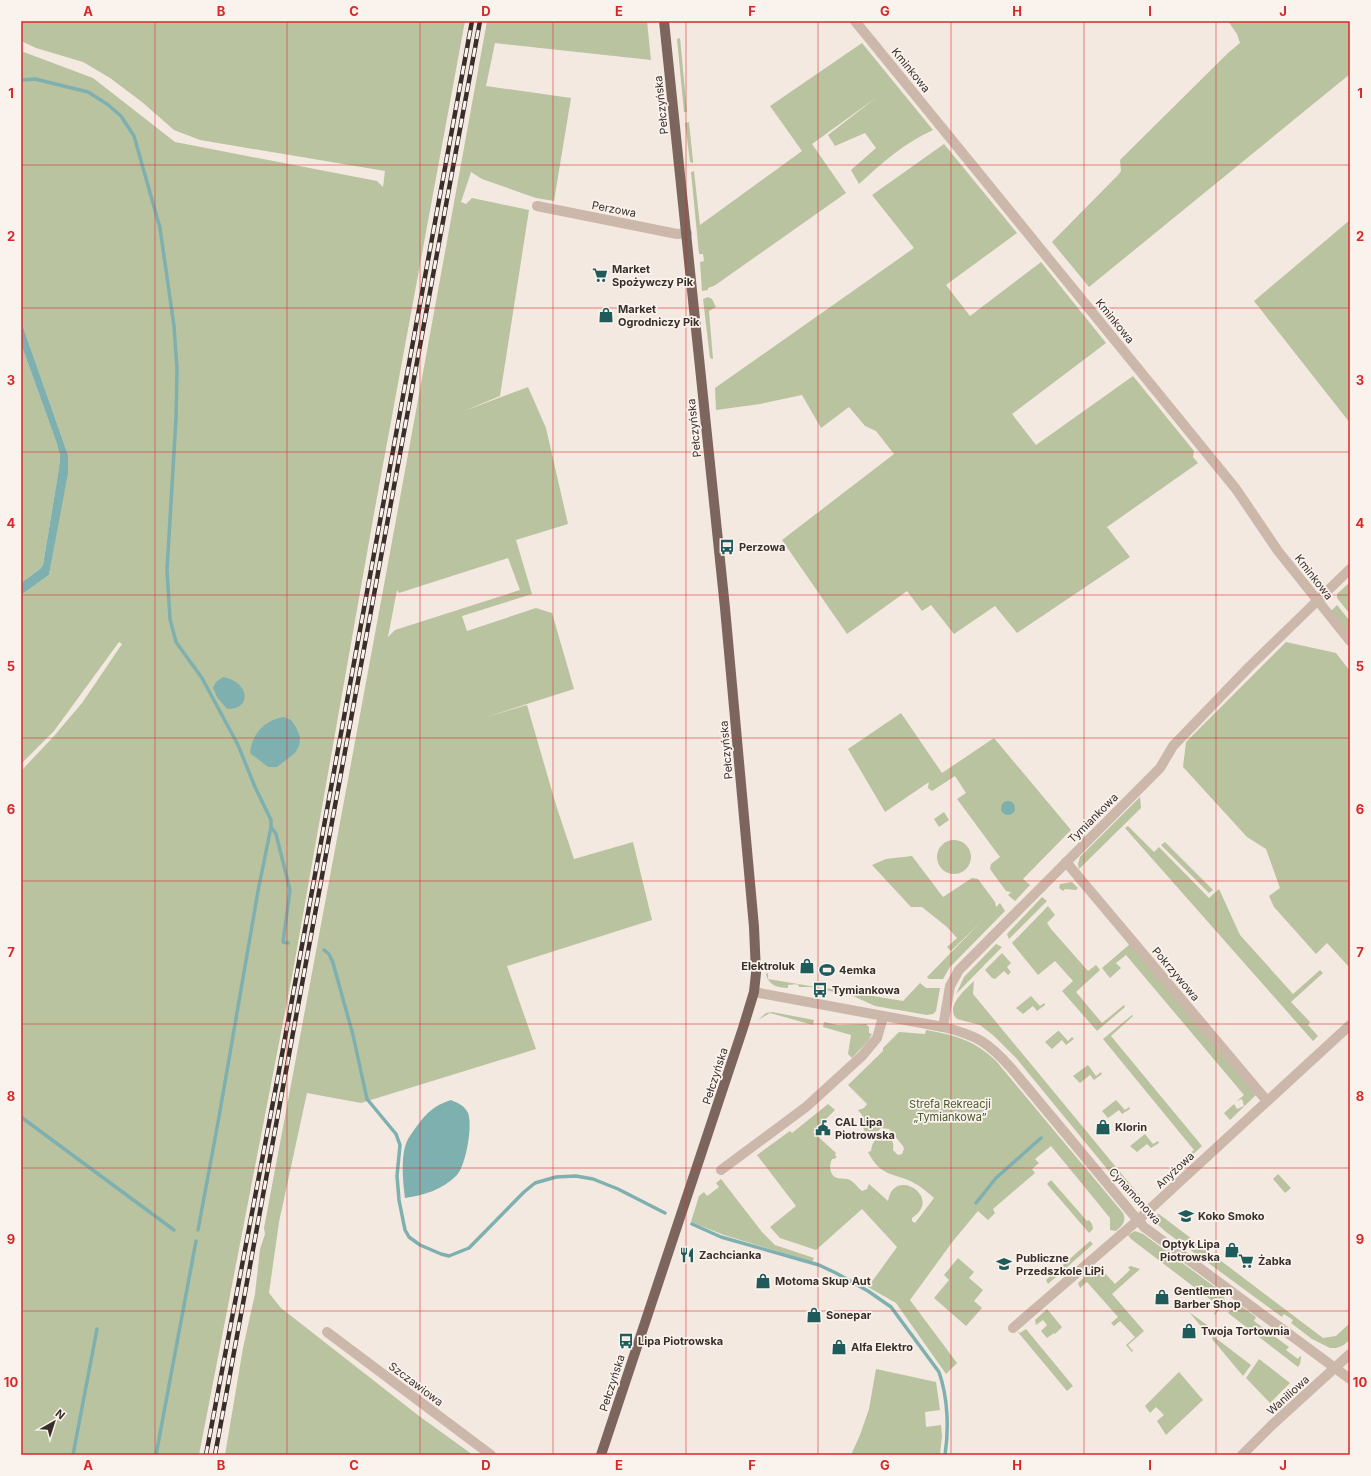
<svg xmlns="http://www.w3.org/2000/svg" width="1371" height="1476" viewBox="0 0 1371 1476" font-family="Inter,sans-serif">
  <style>
    .green { fill: #b9c39f; fill-rule: evenodd }
    .water { fill: #7fb0b0 }
    .lines { fill: none; stroke-linecap: round; stroke-linejoin: round }
    .stream { stroke: #7fb0b0; stroke-width: 3.5 }
    .minor { stroke: #ccb8ab; stroke-width: 10 }
    .major { stroke: #7b655c; stroke-width: 10 }
    .rail-casing { stroke: #3a2e2a; stroke-width: 4.5 }
    .rail { stroke: #faf3ed; stroke-width: 3; stroke-dasharray: 9; stroke-linecap: butt }
    .grid { fill: none; stroke: #d62828; stroke-width: 1; stroke-opacity: 0.55 }
    .labels { text-anchor: middle; dominant-baseline: central; stroke-width: 3.5; stroke-linejoin: round; paint-order: stroke }
    .street-label { font-size: 11px; fill: #3a2e2a; stroke: #faf3ed }
    .poi-label { font-size: 11px; font-weight: bold; fill: #3a2e2a; stroke: #faf3ed; text-anchor: start }
    .park-label { font-size: 11px; fill: #4b582e; stroke: #faf3ed }
    .neatline { fill: none; stroke: #d62828; stroke-width: 1.5 }
    .grid-label { font-size: 13px; text-anchor: middle; font-weight: bold; fill: #d62828 }
  </style>
  <rect width="100%" height="100%" fill="#f3e9e0"/>
  <g class="green">
    <polygon points="21,21 465,21 375,508 293,971 199,1455 21,1455 21,771 54,736 82,703 122,644 119,642 54,731 21,764 21,595 49,575 67,473 68,455 21,321 21,51 93,78 175,142 377,181 383,187 385,171 200,140 174,130 142,102 110,78 83,62 36,48 21,41"/>
    <path d="M487 21H647L651 60 495 43 486 86 571 98 554 201 536 198 482 179 471 172 461 202 466 204 472 198 529 210 500 396 464 411 528 387 546 428 568 524 516 540 532 594 462 616 467 631 536 608 552 613 574 689 483 718 527 705 556 805 574 859 633 842 652 920 507 966 536 1049 361 1103 307 1093 279 1222 269 1293 281 1308 419 1416 473 1455H225L243 1348 255 1294 260 1249 265 1234 264 1228C340 826 414 424 487 21ZM508 558 520 590 395 630 388 637 397 590 399 593Z"/>
    <polygon points="1228,21 1350,21 1350,74 1089,287 1052,242 1118,175 1121,171 1120,160 1228,53 1240,43 1237,34"/>
    <polygon points="680,38 687,112 684,112 677,39"/>
    <path d="M862 43 933 130C904 143 882 163 859 184L851 170 876 148 865 133 835 146 828 135 877 97 812 144 846 193 714 286 708 288V290L702 291 700 262 704 261 703 254H699L691 172 694 171 700 225 802 151 770 106Z"/>
    <polygon points="689,122 693,161 693,163 690,162 685,123"/>
    <polygon points="944,144 1017,233 946,285 970,316 1041,262 1106,343 1012,414 1036,445 1133,376 1194,451 1193,457 1198,463 1107,527 1130,557 1017,633 995,606 954,634 931,605 922,611 907,591 847,634 782,540 894,454 876,431 865,426 849,407 821,428 802,395 760,404 716,410 715,388 914,248 872,195"/>
    <polygon points="1350,220 1350,423 1254,301"/>
    <polygon points="708,297 712,299 716,307 709,311 713,359 710,358 703,299"/>
    <polygon points="21,344 57,444 60,456 59,468 43,565 40,569 21,583"/>
    <polygon points="1350,582 1350,614 1337,598 1337,594"/>
    <polygon points="1337,605 1350,621 1350,634 1331,611"/>
    <polygon points="1286,642 1336,653 1350,671 1350,968 1327,943 1316,954 1274,907 1269,896 1280,888 1266,849 1247,837 1183,767 1186,742"/>
    <polygon points="901,713 942,773 994,738 1071,830 1023,879 1030,885 1015,901 1008,895 1011,892 1006,891 990,869 991,864 1000,857 957,799 966,793 955,776 932,791 928,788 929,782 885,812 848,749"/>
    <polygon points="1140,797 1141,808 1079,869 1078,864 1080,857"/>
    <polygon points="944,812 949,820 939,827 934,819"/>
    <polygon points="1128,826 1154,852 1159,847 1209,898 1219,889 1240,935 1293,994 1320,970 1323,973 1291,1002 1310,1022 1308,1025 1318,1036 1313,1041 1125,828"/>
    <circle cx="954" cy="857" r="17"/>
    <polygon points="1165,842 1213,890 1209,893 1161,845"/>
    <polygon points="912,856 943,897 972,878 978,879 995,902 996,907 1000,903 1005,911 950,967 943,979 929,979 927,977 981,922 951,951 947,947 957,938 947,927 922,907 911,907 872,865 886,859"/>
    <polygon points="1072,882 1078,888 1076,890 1065,889 1063,891 1059,888 1060,884"/>
    <polygon points="1042,897 1047,901 1009,939 1007,934"/>
    <polygon points="1048,906 1055,915 1047,923 1051,929 1088,971 1096,965 1100,970 1076,992 1102,1023 1124,1005 1125,1007 1097,1031 1062,991 1073,981 1055,961 1038,975 1012,943"/>
    <polygon points="996,944 1002,947 956,994 964,977"/>
    <polygon points="1130,944 1256,1095 1230,1120 1224,1113 1234,1104 1237,1109 1244,1106 1242,1099 1237,1101 1244,1095 1126,955 1116,963 1121,968 1110,978 1102,968"/>
    <polygon points="1002,953 1011,963 1007,967 1011,972 1008,975 1004,971 995,979 992,978 985,970"/>
    <path d="M768 973V979L822 988V989L810 987H799L798 984 788 985V988C778 988 768 985 766 974Z"/>
    <path d="M974 981 973 994 1144 1201 1141 1203H1136L1131 1198 1016 1058 994 1036 980 1025 957 1019C944 1007 966 989 974 981Z"/>
    <polygon points="920,983 926,988 940,988 936,1011 933,1014 927,1015 875,1006 853,996 825,990 825,988 903,1001"/>
    <polygon points="1031,996 1040,1006 1044,1003 1045,1005 1037,1011 1033,1006 1023,1014 1016,1008"/>
    <polygon points="772,1012 814,1020 813,1025 770,1013 758,1020 766,1013"/>
    <polygon points="1132,1015 1133,1016 1111,1036 1202,1146 1175,1171 1173,1168 1194,1150 1103,1039"/>
    <polygon points="824,1022 838,1025 866,1024 869,1027 869,1033 872,1034 868,1041 852,1058 848,1054 851,1035 823,1027"/>
    <path d="M926 1030C955 1035 974 1040 996 1061L1123 1213C1127 1221 1122 1226 1116 1231L1110 1230V1218L1051 1146 1035 1159 1039 1163 1032 1169 1035 1173 993 1209 995 1213 988 1220 978 1211 953 1241 910 1300 957 1363 946 1374 896 1303 868 1287 897 1247 862 1209 816 1250 780 1238 770 1227 796 1206 757 1155 790 1131 792 1133 828 1104 835 1110 813 1132 836 1153 835 1155 837 1157 834 1159H832C829 1165 829 1175 837 1178 841 1179 846 1178 850 1180 855 1183 858 1188 862 1191L867 1189 869 1184 888 1201C894 1165 944 1198 912 1218V1221L915 1223 934 1198C928 1193 922 1187 914 1183 894 1172 881 1178 868 1152L871 1151C873 1131 896 1130 893 1150L898 1155 902 1154 904 1149 903 1146 889 1129 881 1128C877 1132 873 1138 866 1134L861 1123 863 1121 862 1115 858 1110 864 1108 867 1104 848 1085 883 1051V1048L899 1032 925 1034Z"/>
    <polygon points="1058,1031 1059,1031 1068,1041 1072,1037 1074,1039 1066,1045 1062,1040 1052,1049 1045,1042"/>
    <polygon points="1088,1065 1096,1076 1101,1072 1102,1074 1094,1080 1090,1075 1080,1083 1073,1076"/>
    <polygon points="1116,1100 1125,1110 1129,1107 1130,1109 1122,1114 1119,1110 1108,1118 1102,1111"/>
    <polygon points="1145,1134 1153,1144 1158,1141 1159,1143 1151,1148 1147,1144 1137,1152 1130,1146"/>
    <polygon points="1278,1174 1291,1188 1285,1193 1273,1179"/>
    <polygon points="721,1179 762,1232 775,1245 814,1258 812,1262 724,1235 691,1222 699,1196 704,1192 707,1196 719,1187 716,1183"/>
    <polygon points="1051,1180 1087,1221 1089,1220 1092,1224 1093,1229 1089,1233 1047,1184"/>
    <polygon points="1157,1214 1159,1214 1323,1338 1336,1336 1350,1323 1350,1340 1342,1346 1336,1348 1330,1348 1312,1339 1291,1323 1293,1320 1284,1314 1282,1317 1166,1232 1155,1222 1155,1218"/>
    <polygon points="1135,1231 1143,1234 1223,1293 1225,1301 1215,1315 1214,1314 1219,1306 1131,1239 1128,1235"/>
    <polygon points="1090,1241 1093,1244 1048,1284 1046,1280"/>
    <polygon points="958,1258 974,1272 969,1278 983,1290 974,1301 982,1308 966,1326 934,1298 949,1280 944,1275"/>
    <polygon points="1131,1266 1140,1269 1112,1294 1144,1331 1128,1345 1133,1351 1132,1352 1126,1345 1135,1337 1120,1321 1114,1326 1111,1323 1118,1317 1087,1282 1080,1288 1078,1283 1092,1270 1094,1272 1100,1268 1115,1284 1130,1270 1128,1267"/>
    <polygon points="1234,1306 1241,1306 1256,1317 1254,1321 1289,1347 1286,1350 1298,1359 1300,1356 1301,1357 1300,1364 1298,1367 1228,1313"/>
    <polygon points="1047,1309 1062,1327 1055,1334 1054,1333 1047,1338 1041,1331 1047,1325 1043,1320 1036,1325 1035,1320"/>
    <polygon points="1189,1312 1214,1330 1209,1336"/>
    <polygon points="1026,1329 1073,1386 1067,1391 1017,1331 1020,1333"/>
    <polygon points="1213,1336 1251,1365 1243,1376 1212,1339"/>
    <polygon points="1259,1359 1290,1383 1270,1403 1246,1378"/>
    <polygon points="876,1369 936,1382 940,1410 925,1412 926,1427 941,1425 942,1436 940,1455 851,1455 860,1435 869,1409"/>
    <polygon points="1179,1372 1203,1400 1166,1435 1157,1421 1164,1415 1156,1407 1150,1413 1145,1406"/>
  </g>
  <g class="water">
    <polygon points="21,321 68,455 68,473 49,575 21,595 21,583 40,569 43,565 59,468 60,456 57,444 21,344"/>
    <path d="M223 677C250 682 252 710 227 709L217 697 213 688 216 682Z"/>
    <path d="M284 717 291 720 296 727 300 737 299 746 295 753 277 767H268L250 753C252 734 264 720 284 717Z"/>
    <circle cx="1008" cy="808" r="7"/>
    <path d="M451 1100C458 1103 465 1106 468 1113 473 1125 466 1165 457 1175 442 1190 425 1195 405 1198 403 1181 400 1154 408 1139 411 1134 414 1130 417 1126 427 1112 435 1105 451 1100Z"/>
  </g>
  <g class="lines">
    <g class="stream">
      <polyline points="21,80 35,79 88,92 107,104 121,116 134,136 160,228 174,326 177,369 176,418 167,570 170,619 176,642 202,678 238,745 255,787 271,820 271,827 258,891 219,1117 198,1230"/>
      <polyline points="271,827 276,834 290,890 283,942 288,943"/>
      <polyline points="324,950 329,954 333,963 353,1035 367,1099 396,1134 400,1145 397,1176 399,1200 405,1230 409,1237 420,1245 441,1254 449,1256 469,1248 524,1192 535,1183 556,1177 576,1176 593,1179 618,1189 665,1213"/>
      <polyline points="21,1117 174,1230"/>
      <polyline points="976,1203 996,1178 1041,1138"/>
      <path d="M692 1224 721 1237 819 1265 836 1273 868 1291 891 1307 939 1372C948 1398 949 1429 945 1455"/>
      <polyline points="73,1455 97,1329"/>
      <polyline points="156,1455 196,1241"/>
    </g>
    <g class="minor">
      <polyline points="855,21 1236,489 1278,551 1350,641"/>
      <polyline points="537,206 677,234 687,233"/>
      <polyline points="1066,862 1267,1101"/>
      <path d="M754 992 943 1027C977 1035 989 1043 1012 1069L1130 1211 1144 1227 1350 1379"/>
      <polyline points="943,1027 950,986 959,970 1160,768 1173,746 1249,667 1350,569"/>
      <polyline points="721,1170 806,1107 862,1056 877,1038 883,1017"/>
      <polyline points="1013,1328 1138,1220 1350,1025"/>
      <polyline points="327,1332 491,1455"/>
      <polyline points="1242,1455 1272,1425 1350,1354"/>
    </g>
    <polyline class="major" points="601,1455 743,1028 754,992 756,973 754,927 725,608 664,21"/>
    <g class="rail-casing">
      <g id="rail">
        <polyline points="206,1455 278,1076 472,21"/>
        <polyline points="215,1455 480,21"/>
      </g>
    </g>
    <use href="#rail" class="rail"/>
  </g>
  <path class="grid" d="M155 21V1455M287 21V1455M420 21V1455M553 21V1455M686 21V1455M818 21V1455M951 21V1455M1084 21V1455M1216 21V1455M21 165H1350M21 308H1350M21 452H1350M21 595H1350M21 738H1350M21 881H1350M21 1024H1350M21 1168H1350M21 1311H1350"/>
  <defs>
    <g id="supermarket-bare" transform="scale(1.2)"><path d="M-6-5.5h2.5l.6 2H6L4.5 2H-2.5L-4.4-4H-6ZM-1.5 3.2a1.3 1.3 0 1 0 .1 0ZM3 3.2a1.3 1.3 0 1 0 .1 0Z" fill="#205b5c" stroke="#faf3ed" stroke-width="2.5" paint-order="stroke"/></g>
    <g id="shop-bare" transform="scale(1.2)"><path d="M-5-2.5h2.3a2.7 3.5 0 0 1 5.4 0H5L5.5 6h-11ZM-1.5-2.5h3a1.5 2.3 0 0 0-3 0Z" fill="#205b5c" stroke="#faf3ed" stroke-width="2.5" paint-order="stroke"/></g>
    <g id="bus-bare" transform="scale(1.2)"><path d="M-5-6H5V4H4V6H2V4H-2V6H-4V4H-5ZM-3.5-4V0h7V-4ZM-3.5 1.2v1.5H-2V1.2ZM2 1.2v1.5H3.5V1.2Z" fill="#205b5c" stroke="#faf3ed" stroke-width="2.5" paint-order="stroke"/></g>
    <g id="stadium-bare" transform="scale(1.2)"><path d="M0-5a6.5 5 0 1 0 0 10a6.5 5 0 1 0 0-10ZM-3.5-1.8h7v3.6h-7Z" fill="#205b5c" stroke="#faf3ed" stroke-width="2.5" paint-order="stroke"/></g>
    <g id="civic-bare" transform="scale(1.2)"><path d="M-.6-6.5H3V-4.5H.6V-3L4-1V1h2V6H-6V1h2V-1L-.6-3ZM-1.2 2.5V6h2.4V2.5Z" fill="#205b5c" stroke="#faf3ed" stroke-width="2.5" paint-order="stroke"/></g>
    <g id="school-bare" transform="scale(1.2)"><path d="M0-5L7-2L0 1L-7-2ZM-4 1L0 2.5L4 1V4Q0 6-4 4Z" fill="#205b5c" stroke="#faf3ed" stroke-width="2.5" paint-order="stroke"/></g>
    <g id="restaurant-bare" transform="scale(1.2)"><path d="M-5-6h1v4h1v-4h1v4h1v-4h1v5L-1.5 .5V6h-2V.5L-5-1ZM5-6V6H3V1.5H1.5Q1.5-4 5-6Z" fill="#205b5c" stroke="#faf3ed" stroke-width="2.5" paint-order="stroke"/></g>
  </defs>
  <g fill-rule="evenodd">
    <use href="#supermarket-bare" x="600" y="275"/>
    <use href="#shop-bare" x="606" y="315"/>
    <use href="#bus-bare" x="727" y="547"/>
    <use href="#shop-bare" x="807" y="966"/>
    <use href="#stadium-bare" x="827" y="970"/>
    <use href="#bus-bare" x="820" y="990"/>
    <use href="#shop-bare" x="1103" y="1127"/>
    <use href="#civic-bare" x="823" y="1128"/>
    <use href="#school-bare" x="1186" y="1216"/>
    <use href="#shop-bare" x="1232" y="1250"/>
    <use href="#restaurant-bare" x="687" y="1255"/>
    <use href="#supermarket-bare" x="1246" y="1261"/>
    <use href="#school-bare" x="1004" y="1264"/>
    <use href="#shop-bare" x="763" y="1281"/>
    <use href="#shop-bare" x="1162" y="1297"/>
    <use href="#shop-bare" x="814" y="1315"/>
    <use href="#shop-bare" x="1189" y="1331"/>
    <use href="#bus-bare" x="626" y="1341"/>
    <use href="#shop-bare" x="839" y="1347"/>
  </g>
  <g class="labels">
    <g class="street-label">
      <text transform="translate(911 70) rotate(51)">Kminkowa</text>
      <text transform="translate(661 105) rotate(-96)">Pełczyńska</text>
      <text transform="translate(614 209) rotate(11)">Perzowa</text>
      <text transform="translate(1115 321) rotate(51)">Kminkowa</text>
      <text transform="translate(694 428) rotate(-96)">Pełczyńska</text>
      <text transform="translate(1314 577) rotate(52)">Kminkowa</text>
      <text transform="translate(726 750) rotate(-95)">Pełczyńska</text>
      <text transform="translate(1093 818) rotate(-45)">Tymiankowa</text>
      <text transform="translate(1176 974) rotate(50)">Pokrzywowa</text>
      <text transform="translate(715 1076) rotate(-72)">Pełczyńska</text>
      <text transform="translate(1175 1170) rotate(-43)">Anyżowa</text>
      <text transform="translate(1135 1196) rotate(48)">Cynamonowa</text>
      <text transform="translate(612 1383) rotate(-72)">Pełczyńska</text>
      <text transform="translate(416 1384) rotate(37)">Szczawiowa</text>
      <text transform="translate(1288 1395) rotate(-42)">Waniliowa</text>
    </g>
    <g class="poi-label">
      <text x="612" y="269">Market<tspan x="612" dy="13">Spożywczy Pik</tspan></text>
      <text x="618" y="309">Market<tspan x="618" dy="13">Ogrodniczy Pik</tspan></text>
      <text x="739" y="547">Perzowa</text>
      <text x="795" y="966" text-anchor="end">Elektroluk</text>
      <text x="839" y="970">4emka</text>
      <text x="832" y="990">Tymiankowa</text>
      <text x="835" y="1122">CAL Lipa<tspan x="835" dy="13">Piotrowska</tspan></text>
      <text x="1115" y="1127">Klorin</text>
      <text x="1198" y="1216">Koko Smoko</text>
      <text x="1220" y="1244" text-anchor="end">Optyk Lipa<tspan x="1220" dy="13">Piotrowska</tspan></text>
      <text x="699" y="1255">Zachcianka</text>
      <text x="1016" y="1258">Publiczne<tspan x="1016" dy="13">Przedszkole LiPi</tspan></text>
      <text x="1258" y="1261">Żabka</text>
      <text x="775" y="1281">Motoma Skup Aut</text>
      <text x="1174" y="1291">Gentlemen<tspan x="1174" dy="13">Barber Shop</tspan></text>
      <text x="826" y="1315">Sonepar</text>
      <text x="1201" y="1331">Twoja Tortownia</text>
      <text x="638" y="1341">Lipa Piotrowska</text>
      <text x="851" y="1347">Alfa Elektro</text>
    </g>
    <g class="park-label">
      <text x="950" y="1104">Strefa Rekreacji<tspan x="950" dy="13">„Tymiankowa”</tspan></text>
    </g>
  </g>
  <rect width="1371" height="1476" fill="none" stroke="#faf3ed" stroke-width="44"/>
  <g transform="translate(54 1422) rotate(39)" stroke="#faf3ed" stroke-width="3" paint-order="stroke">
  <path d="M0-3L7 15L0 10L-7 15Z" fill="#3a2e2a"/>
  <text y="-6" font-size="11" font-weight="bold" text-anchor="middle" fill="#3a2e2a">N</text>
  </g>
  <rect x="22" y="22" width="1327" height="1432" class="neatline"/>
  <g class="grid-label">
    <text x="88" y="16">A</text>
    <text x="221" y="16">B</text>
    <text x="354" y="16">C</text>
    <text x="486" y="16">D</text>
    <text x="619" y="16">E</text>
    <text x="752" y="16">F</text>
    <text x="885" y="16">G</text>
    <text x="1017" y="16">H</text>
    <text x="1150" y="16">I</text>
    <text x="1283" y="16">J</text>
    <text x="11" y="98">1</text>
    <text x="1360" y="98">1</text>
    <text x="11" y="241">2</text>
    <text x="1360" y="241">2</text>
    <text x="11" y="385">3</text>
    <text x="1360" y="385">3</text>
    <text x="11" y="528">4</text>
    <text x="1360" y="528">4</text>
    <text x="11" y="671">5</text>
    <text x="1360" y="671">5</text>
    <text x="11" y="814">6</text>
    <text x="1360" y="814">6</text>
    <text x="11" y="957">7</text>
    <text x="1360" y="957">7</text>
    <text x="11" y="1101">8</text>
    <text x="1360" y="1101">8</text>
    <text x="11" y="1244">9</text>
    <text x="1360" y="1244">9</text>
    <text x="11" y="1387">10</text>
    <text x="1360" y="1387">10</text>
    <text x="88" y="1470">A</text>
    <text x="221" y="1470">B</text>
    <text x="354" y="1470">C</text>
    <text x="486" y="1470">D</text>
    <text x="619" y="1470">E</text>
    <text x="752" y="1470">F</text>
    <text x="885" y="1470">G</text>
    <text x="1017" y="1470">H</text>
    <text x="1150" y="1470">I</text>
    <text x="1283" y="1470">J</text>
  </g>
</svg>
